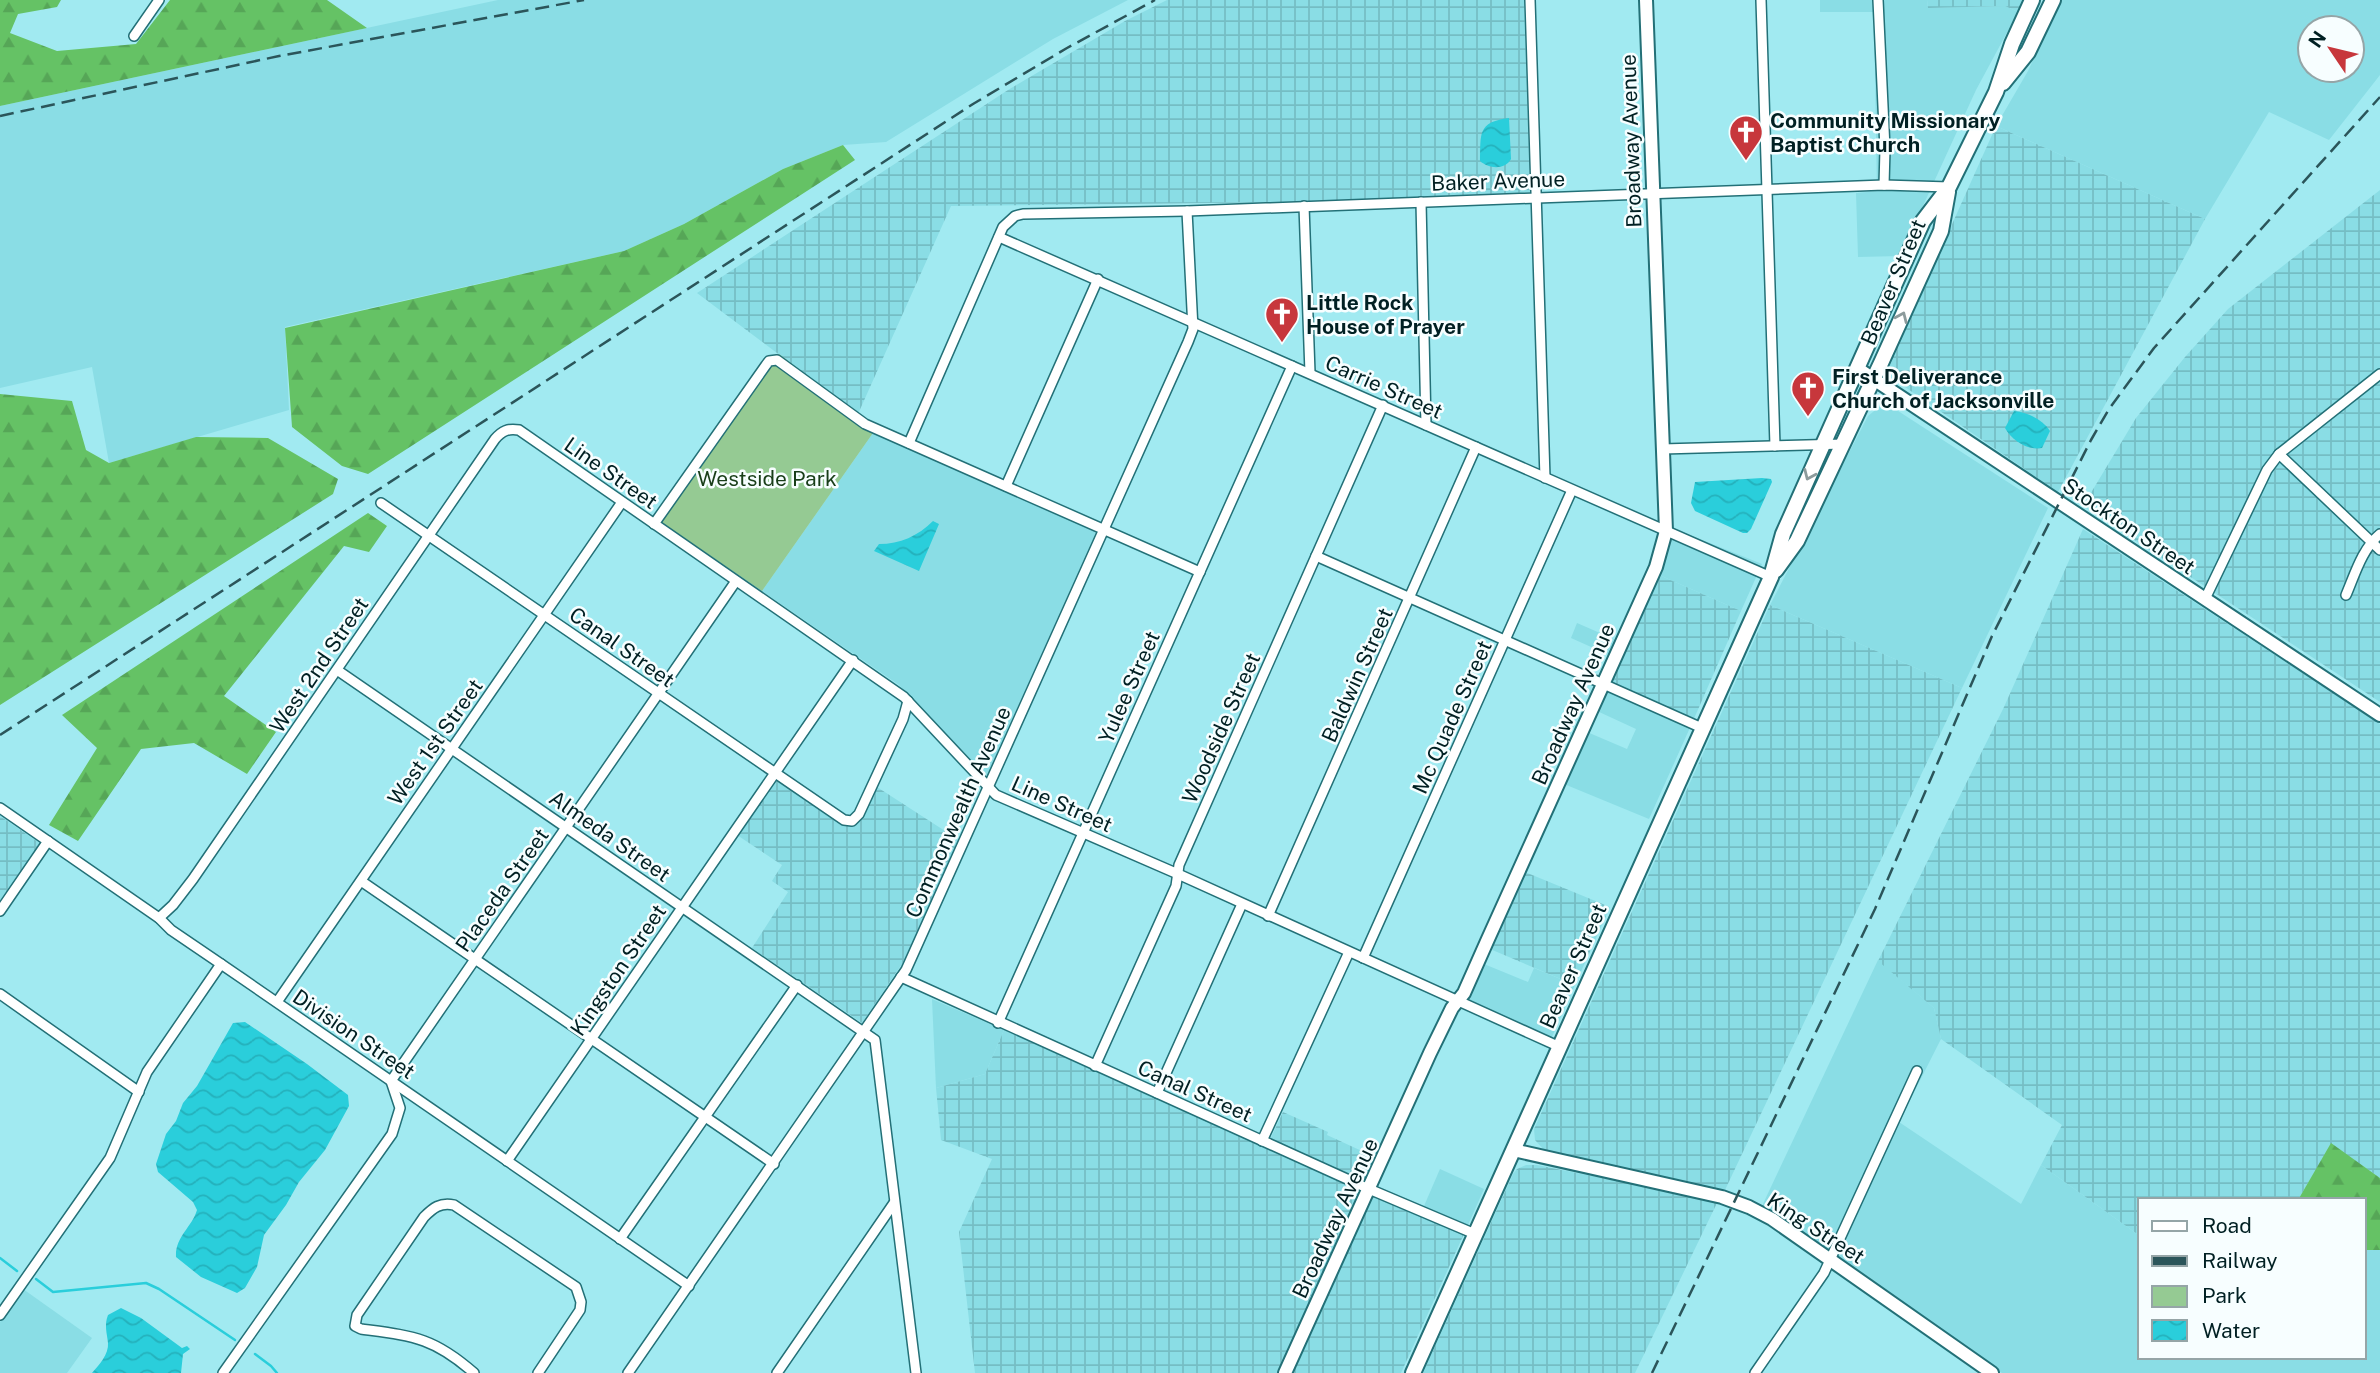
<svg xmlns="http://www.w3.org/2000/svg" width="2380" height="1373" viewBox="0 0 2380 1373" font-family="'Public Sans',sans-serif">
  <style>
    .built { fill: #8adde5; fill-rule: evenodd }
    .industrial { fill: url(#industrial-grid) }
    .forest { fill: url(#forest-firs) }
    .green { fill: #95ca93 }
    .water { fill: url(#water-waves) }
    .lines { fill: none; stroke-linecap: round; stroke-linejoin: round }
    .stream { stroke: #2acedb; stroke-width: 2.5 }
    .street-casing { stroke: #237077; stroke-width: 12 }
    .secondary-casing { stroke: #237077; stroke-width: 16 }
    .primary-casing { stroke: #237077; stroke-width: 18 }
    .street { stroke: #fff; stroke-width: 9 }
    .secondary { stroke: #fff; stroke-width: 12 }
    .primary { stroke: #fff; stroke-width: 14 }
    .rail { stroke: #2b555a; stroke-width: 2.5; stroke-dasharray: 14 7; stroke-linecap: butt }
    .oneway { stroke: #8d9b9c }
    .labels { text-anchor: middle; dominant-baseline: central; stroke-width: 5; stroke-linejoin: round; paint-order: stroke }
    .poi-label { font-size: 21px; font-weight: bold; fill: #012023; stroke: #f7feff; text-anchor: start }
    .street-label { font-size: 21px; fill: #012023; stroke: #f7feff }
    .park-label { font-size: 21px; fill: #193e19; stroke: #f7feff }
  </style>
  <defs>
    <pattern id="industrial-grid" width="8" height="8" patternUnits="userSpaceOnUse" patternTransform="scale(1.75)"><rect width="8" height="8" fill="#8adde5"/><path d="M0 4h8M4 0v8" fill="none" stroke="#75bdc4"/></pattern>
    <pattern id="forest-firs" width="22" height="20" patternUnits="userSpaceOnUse" patternTransform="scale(1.75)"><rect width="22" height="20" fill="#65c265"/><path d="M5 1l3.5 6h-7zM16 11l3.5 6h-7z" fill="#56a657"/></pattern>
    <pattern id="water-waves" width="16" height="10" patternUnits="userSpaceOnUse" patternTransform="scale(1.75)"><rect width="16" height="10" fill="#2acedb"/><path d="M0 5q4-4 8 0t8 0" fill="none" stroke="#24b1bc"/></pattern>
  </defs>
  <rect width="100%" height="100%" fill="#a1eaf1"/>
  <g class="built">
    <polygon points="498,0 1128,0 1053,39 886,142 843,145 783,169 684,224 624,251 285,327 289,410 109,463 92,367 0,388 0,106"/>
    <polygon points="1820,0 1927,0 1928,8 2005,6 2018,12 1976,90 1900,256 1858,257 1856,193 1877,191 1874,12 1820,12"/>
    <path d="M2061 0H2380V75L2329 140 2269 112 2205 219 1996 126 2028 71ZM2310 28H2352V70H2310Z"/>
    <polygon points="1886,406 1895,409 2048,508 1962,688 1770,605 1868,416 1879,407"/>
    <polygon points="873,433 1096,532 987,776 899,685 762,591"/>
    <polygon points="1670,527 1762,564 1741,611 1657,574 1668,551"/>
    <polygon points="1577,623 1616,640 1609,655 1571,638"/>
    <polygon points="1609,683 1693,721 1649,819 1564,784 1587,732 1627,749 1636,729 1597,711"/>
    <polygon points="1878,960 1934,1008 1941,1039 1899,1122 2021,1204 2041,1165 2140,1236 2140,1357 2364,1357 2364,1253 2367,1250 2380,1250 2380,1373 2002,1373 1762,1206"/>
    <polygon points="1484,964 1528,982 1534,968 1575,985 1552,1037 1467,1000"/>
    <polygon points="932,999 1004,1030 985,1074 936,1088"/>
    <polygon points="1440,1169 1484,1189 1468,1225 1424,1206"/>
    <polygon points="23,1289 92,1338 67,1373 0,1373 0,1322"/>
  </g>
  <g class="industrial">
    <polygon points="1167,0 1524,0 1530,192 1304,202 951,206 858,414 697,293 1008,90 1125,21"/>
    <polygon points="1927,0 2023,0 2018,12 2005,6 1928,8"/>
    <polygon points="1996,126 2205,219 2058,492 1902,385 1894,377 1889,365"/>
    <polygon points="2380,190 2380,702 2083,506 2136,418 2185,357 2228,309"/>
    <polygon points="2083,529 2380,724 2380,1178 2331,1144 2298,1200 2140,1200 2140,1236 2041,1165 2062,1125 1941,1039 1934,1008 1878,961 2004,707"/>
    <polygon points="1657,574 1741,611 1693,721 1609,683"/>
    <polygon points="1770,605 1962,688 1725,1190 1574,1159 1544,1150 1535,1140 1534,1129"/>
    <polygon points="775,780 847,826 861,820 877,787 959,840 902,964 862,1023 752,948 788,892 772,881 782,865 737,835"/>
    <polygon points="0,816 41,844 0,902"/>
    <polygon points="1525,872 1610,907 1575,985 1490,949"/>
    <polygon points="1004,1030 1266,1148 1283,1112 1328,1132 1327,1135 1377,1158 1279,1373 975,1373 959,1232 992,1159 941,1140 936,1088 985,1074"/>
    <polygon points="1526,1165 1537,1165 1707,1199 1717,1203 1635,1373 1423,1373 1513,1174 1517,1169"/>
    <polygon points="1376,1186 1468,1225 1401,1373 1291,1373"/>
  </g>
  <g class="forest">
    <polygon points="0,0 61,0 57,7 18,14 10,33 57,51 136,44 170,0 327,0 367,28 0,106"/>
    <polygon points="843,145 855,160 368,474 342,466 292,427 285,328 624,251 684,224 783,169"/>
    <polygon points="0,394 72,401 86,450 109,463 196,437 268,438 338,479 333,494 0,705"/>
    <polygon points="368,513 387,526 369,552 344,546 224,696 276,732 247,774 194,743 141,749 78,841 49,825 97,748 62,715"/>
    <polygon points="2331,1143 2380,1178 2380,1250 2367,1250 2364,1253 2364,1200 2298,1200"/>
  </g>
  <polygon class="green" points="779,354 858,414 854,423 873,433 762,591 661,522"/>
  <g class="water">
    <path d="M1509 118 1511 159C1505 170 1489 169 1480 161 1481 134 1477 122 1509 118Z"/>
    <path d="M2014 411C2028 412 2043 420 2050 431L2042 448C2028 451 2011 440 2005 428Z"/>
    <polygon points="1762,478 1771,479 1772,482 1751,529 1747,533 1743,533 1695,511 1691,503 1695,482"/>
    <path d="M933 521 939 524 919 571 874 551 879 544C900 544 918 536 933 521Z"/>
    <path d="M245 1022 307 1064 348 1095 349 1106 325 1150 299 1182 286 1205 264 1235 257 1267 245 1288 237 1293 201 1277 176 1257C175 1237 192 1227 197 1210L193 1202 158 1172 156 1164 166 1134 176 1121 183 1103 197 1086 233 1023Z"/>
    <path d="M121 1308 141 1318 182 1348 187 1346 190 1349 183 1354 181 1373H92C99 1365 109 1354 108 1343 107 1333 104 1325 108 1315Z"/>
  </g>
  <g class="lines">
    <g class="stream">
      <polyline points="0,1258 17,1271"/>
      <polyline points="36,1279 53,1292 146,1283 159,1289 235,1340"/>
      <polyline points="255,1354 271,1366 277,1373"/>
    </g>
    <g class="street-casing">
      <g id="street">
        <polyline points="1530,0 1545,478"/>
        <polyline points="1761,0 1775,446"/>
        <polyline points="1878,0 1885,149 1884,185"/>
        <polyline points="134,36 159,0"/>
        <polyline points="1421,202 1426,425"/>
        <polyline points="1304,206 1310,373"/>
        <polyline points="999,237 1771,577"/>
        <polyline points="909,443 1003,227 1015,216 1023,214 1187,211 1884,185 1949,187"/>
        <polyline points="1662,449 1844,444"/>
        <polyline points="2279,454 2380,550"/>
        <polyline points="1006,486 1098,279"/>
        <polyline points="381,503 844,820 852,821 859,814 903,719 908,701"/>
        <polyline points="654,524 766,365 769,361 777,360 865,424 1200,572"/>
        <polyline points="1316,556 1702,728"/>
        <path d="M2346 595C2355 574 2362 549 2380 534"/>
        <polyline points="2205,599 2267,470 2279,454 2380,374"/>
        <polyline points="337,670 875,1040 916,1373"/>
        <polyline points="0,808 159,918 171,930 221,964 689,1286"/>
        <polyline points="361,881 774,1164"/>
        <polyline points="0,911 48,841"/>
        <polyline points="1268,916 1476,447"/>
        <path d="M159 918 173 905 193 879 495 439C502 431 508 428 519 430L904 697 996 795 1178 874 1560 1047"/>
        <polyline points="1363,958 1572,490"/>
        <polyline points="901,977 1369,1189 1475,1234"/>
        <polyline points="0,994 139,1092"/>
        <polyline points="277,1002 622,502"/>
        <polyline points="998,1023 1292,366"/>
        <polyline points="1095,1066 1176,886 1179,865 1383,405"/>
        <polyline points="1157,1093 1242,904"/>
        <polyline points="1262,1141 1349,952"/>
        <polyline points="507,1161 853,660"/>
        <polyline points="620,1239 797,985"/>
        <polyline points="0,1315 110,1158 147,1072 221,964"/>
        <polyline points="223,1373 392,1134 400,1108 391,1081 736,581"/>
        <path d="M474 1373C433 1337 413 1336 361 1329L355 1326 357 1315 424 1217C433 1208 440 1202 454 1205L576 1287 581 1302 580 1310 538 1373"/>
        <polyline points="628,1373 906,970 1188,342 1193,329 1187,211"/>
        <polyline points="777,1373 894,1203"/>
        <polyline points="1755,1373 1824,1273 1917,1071"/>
      </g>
    </g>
    <g class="secondary-casing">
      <g id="secondary">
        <polyline points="1857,368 2380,715"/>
        <polyline points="1513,1150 1722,1197 1749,1207 1772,1219 1992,1373"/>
        <polyline points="1285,1373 1430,1053 1452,1008 1464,993 1488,939 1656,567 1666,531 1646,0"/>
      </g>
    </g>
    <g class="primary-casing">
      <g id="primary">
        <polyline points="2003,83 2028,52 2053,0"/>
        <polyline points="1776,570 1797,541 1881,363 1941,231 1948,192"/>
        <polyline points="1413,1373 1771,577 1783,534 1923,221 1949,187 1996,92 2012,44 2032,0"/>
      </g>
    </g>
    <use href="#street" class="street"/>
    <use href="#secondary" class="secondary"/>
    <use href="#primary" class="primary"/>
    <g class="rail">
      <polyline points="0,116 279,56 584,0"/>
      <polyline points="0,735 973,104 1067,48 1155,0"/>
      <polyline points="1652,1373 1875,909 1992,636 2091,440 2109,409 2154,348 2380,97"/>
    </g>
  </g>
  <defs><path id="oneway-chevron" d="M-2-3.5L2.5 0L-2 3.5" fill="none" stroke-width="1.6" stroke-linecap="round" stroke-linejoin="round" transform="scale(1.75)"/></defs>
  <g class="oneway">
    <use href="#oneway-chevron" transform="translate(1902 317) rotate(-66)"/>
    <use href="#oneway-chevron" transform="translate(1809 475) rotate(114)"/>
  </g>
  <defs>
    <g id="church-pin" transform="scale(1.75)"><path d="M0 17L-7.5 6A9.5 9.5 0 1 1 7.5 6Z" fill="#c7373c" stroke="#f7feff"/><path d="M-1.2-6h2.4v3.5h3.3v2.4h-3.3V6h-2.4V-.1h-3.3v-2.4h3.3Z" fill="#fff"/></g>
  </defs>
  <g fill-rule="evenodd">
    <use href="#church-pin" x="1746" y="132"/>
    <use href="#church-pin" x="1282" y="314"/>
    <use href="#church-pin" x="1808" y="388"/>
  </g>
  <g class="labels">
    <g class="poi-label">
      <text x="1770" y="120">Community Missionary<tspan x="1770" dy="24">Baptist Church</tspan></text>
      <text x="1306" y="302">Little Rock<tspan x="1306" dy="24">House of Prayer</tspan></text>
      <text x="1832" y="376">First Deliverance<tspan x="1832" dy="24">Church of Jacksonville</tspan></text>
    </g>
    <g class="street-label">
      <text transform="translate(1631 141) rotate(-92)">Broadway Avenue</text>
      <text transform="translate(1498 181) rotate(-2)">Baker Avenue</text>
      <text transform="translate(1893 282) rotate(-67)">Beaver Street</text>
      <text transform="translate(1384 387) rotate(24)">Carrie Street</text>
      <text transform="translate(611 473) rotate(35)">Line Street</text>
      <text transform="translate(2129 526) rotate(34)">Stockton Street</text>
      <text transform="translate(622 647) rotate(35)">Canal Street</text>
      <text transform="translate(319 665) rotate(-56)">West 2nd Street</text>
      <text transform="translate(1357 675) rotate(-66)">Baldwin Street</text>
      <text transform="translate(1129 687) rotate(-66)">Yulee Street</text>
      <text transform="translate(1573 704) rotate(-66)">Broadway Avenue</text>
      <text transform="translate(1452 717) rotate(-66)">Mc Quade Street</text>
      <text transform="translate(1221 728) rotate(-66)">Woodside Street</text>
      <text transform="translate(435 742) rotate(-55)">West 1st Street</text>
      <text transform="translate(1062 804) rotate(24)">Line Street</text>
      <text transform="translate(958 812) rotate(-66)">Commonwealth Avenue</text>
      <text transform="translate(610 836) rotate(35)">Almeda Street</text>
      <text transform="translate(502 890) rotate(-55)">Placeda Street</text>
      <text transform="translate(1573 966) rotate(-66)">Beaver Street</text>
      <text transform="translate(618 970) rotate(-56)">Kingston Street</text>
      <text transform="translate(354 1034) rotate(34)">Division Street</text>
      <text transform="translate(1195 1091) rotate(24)">Canal Street</text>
      <text transform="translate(1335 1218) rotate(-65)">Broadway Avenue</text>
      <text transform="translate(1816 1228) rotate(33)">King Street</text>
    </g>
    <g class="park-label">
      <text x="767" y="478">Westside Park</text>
    </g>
  </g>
  <rect x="2138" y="1198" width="228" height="161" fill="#f7feff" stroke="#95a5a7" stroke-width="2"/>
  <rect x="2152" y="1221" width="35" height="10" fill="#ffffff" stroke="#95a5a7" stroke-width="2"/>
  <text x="2202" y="1233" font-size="21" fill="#012023">Road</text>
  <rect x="2152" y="1256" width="35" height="10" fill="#2b555a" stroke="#95a5a7" stroke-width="2"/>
  <text x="2202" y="1268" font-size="21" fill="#012023">Railway</text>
  <rect x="2152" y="1286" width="35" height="21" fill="#95ca93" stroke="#95a5a7" stroke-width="2"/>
  <text x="2202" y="1303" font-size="21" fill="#012023">Park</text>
  <rect x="2152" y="1320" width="35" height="21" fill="url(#water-waves)" stroke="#95a5a7" stroke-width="2"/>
  <text x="2202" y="1338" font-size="21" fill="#012023">Water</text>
  <g transform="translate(2331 49) rotate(305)"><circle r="33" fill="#f7feff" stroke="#95a5a7" stroke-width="2"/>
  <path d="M0-5L12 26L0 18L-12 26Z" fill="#c7373c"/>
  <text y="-10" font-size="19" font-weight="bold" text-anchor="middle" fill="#012023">N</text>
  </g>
</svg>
